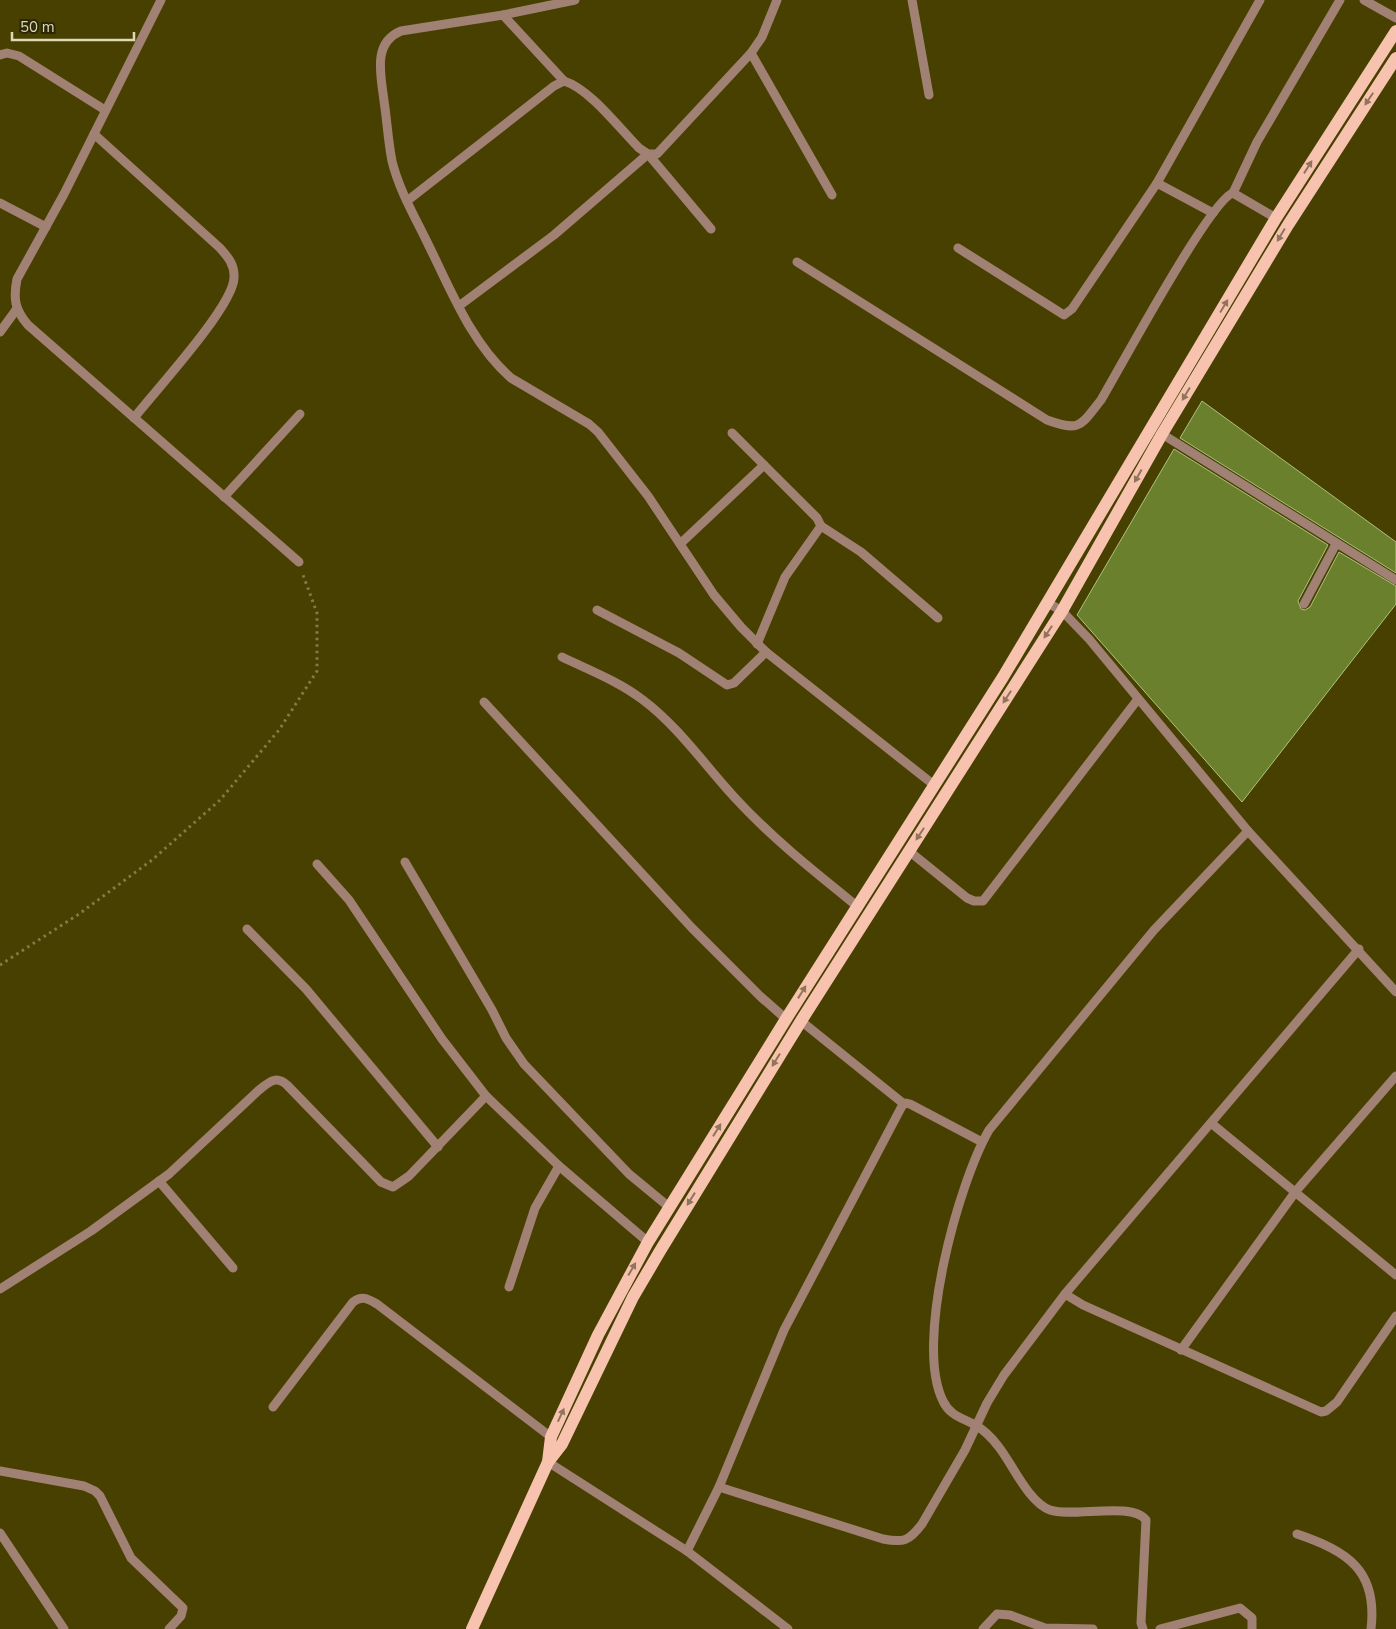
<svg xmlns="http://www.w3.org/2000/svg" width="1396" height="1629" viewBox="0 0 1396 1629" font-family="'Nunito Sans',sans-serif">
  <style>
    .building { fill: #6b802d; stroke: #adc27c }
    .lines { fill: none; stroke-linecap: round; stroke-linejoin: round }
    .path { stroke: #817b47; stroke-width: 3; stroke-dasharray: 2.5 4; stroke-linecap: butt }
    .minor { stroke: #a08174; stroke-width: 9 }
    .major { stroke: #f7c3af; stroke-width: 12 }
    .oneway { fill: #91755b }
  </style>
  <rect width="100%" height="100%" fill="#474001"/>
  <g class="building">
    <polygon points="1202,401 1396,542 1396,573 1180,438"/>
    <polygon points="1174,449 1328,545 1298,601 1301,609 1305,610 1310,607 1339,552 1396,586 1396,604 1242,802 1077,615"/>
  </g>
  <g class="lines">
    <polyline class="path" points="0,965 79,914 152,860 220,800 279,730 317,671 317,613 302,572"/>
    <g class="minor">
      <path d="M161 0 64 194 17 279C13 299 15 310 28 325L299 562"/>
      <path d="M575 0 503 15 401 31C372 43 381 75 384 101 387 120 388 141 392 161 399 190 415 217 428 244 451 290 471 343 511 378L589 424 598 432 648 496 714 595 741 627 766 652 934 785"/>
      <polyline points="912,0 929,95"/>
      <polyline points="1364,0 1396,18"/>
      <polyline points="503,15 564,81"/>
      <polyline points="751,53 832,195"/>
      <polyline points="0,55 7,53 19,56 105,110"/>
      <path d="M94 134 220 248C228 257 235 265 234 278 233 307 154 392 134 418"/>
      <polyline points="1157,183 1260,0"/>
      <polyline points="1233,193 1257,142 1340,0"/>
      <path d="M407 201 554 86 564 81C590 89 619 128 639 148L648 154H657L751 53 762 37 777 0"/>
      <polyline points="0,203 46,227"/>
      <polyline points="958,248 1064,315 1072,309 1157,183 1213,213"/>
      <path d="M797 262 1047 420C1081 432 1080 426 1101 400 1120 368 1210 200 1233 193L1276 218"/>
      <polyline points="459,306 554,235 648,154 711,229"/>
      <polyline points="0,332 16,310"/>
      <polyline points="732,433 817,518 821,526 785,577 757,644"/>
      <polyline points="1162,434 1396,580"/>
      <polyline points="224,497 300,414"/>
      <polyline points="821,526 861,552 938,618"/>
      <polyline points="680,544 764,465"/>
      <polyline points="1048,603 1062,611 1089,639 1248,831 1396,992"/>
      <polyline points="1304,604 1336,544"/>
      <polyline points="597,610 679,653 727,685 734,683 766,652"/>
      <path d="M562 657C589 670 618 681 643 700 679 727 706 767 737 800 773 839 816 873 857 906"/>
      <polyline points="484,702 692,928 761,997 786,1019"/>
      <polyline points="909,851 967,898 974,901 983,901 1138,699"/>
      <polyline points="405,862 492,1010 506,1038 524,1064 629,1174 669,1207"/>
      <polyline points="317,864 349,900 442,1039 486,1096 559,1166 648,1242"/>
      <polyline points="247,929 306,989 438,1147"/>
      <polyline points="801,1021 904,1104"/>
      <polyline points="1211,1123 1396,1275"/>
      <polyline points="159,1181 233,1268"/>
      <polyline points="509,1287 535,1208 559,1166"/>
      <path d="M0 1289 91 1231 169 1174 259 1090C269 1082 276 1075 287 1085L381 1182 393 1187 409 1176 486 1096"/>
      <polyline points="1065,1294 1083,1305 1321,1412 1326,1411 1337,1402 1396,1316"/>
      <polyline points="1181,1350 1296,1191 1396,1076"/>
      <path d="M273 1407 353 1302C362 1295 368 1299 377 1304L551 1437"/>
      <polyline points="548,1462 687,1551 788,1629"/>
      <polyline points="0,1471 84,1486 95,1491 100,1496 131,1558 183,1608 181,1616 169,1629"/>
      <path d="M719 1487 883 1539C904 1543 909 1541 922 1524L965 1450 987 1403 1004 1375 1065 1294 1359 949"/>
      <polyline points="0,1533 64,1629"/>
      <path d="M1297 1534C1347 1551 1378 1570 1371 1629"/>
      <polyline points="687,1551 719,1487 784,1330 902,1106 906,1103 910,1104 982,1142"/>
      <polyline points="983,1629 997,1614 1010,1615 1045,1628 1093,1629"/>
      <path d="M1143 1629 1141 1623 1146 1520C1132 1501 1072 1518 1050 1510 1028 1502 1012 1463 998 1446 992 1438 984 1430 975 1425 963 1418 950 1416 943 1401 914 1344 958 1184 989 1130L1154 930 1248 831"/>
      <polyline points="1160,1629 1240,1608 1252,1618 1252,1629"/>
    </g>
    <g class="major">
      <polyline points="548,1462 551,1437 598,1335 648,1242 786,1019 1003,677 1276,218 1396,31"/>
      <polyline points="472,1629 548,1462 562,1444 633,1297 660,1251 801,1021 1062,611 1162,434 1288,225 1396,58"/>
    </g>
  </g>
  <defs><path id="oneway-solid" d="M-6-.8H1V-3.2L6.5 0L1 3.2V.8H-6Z" transform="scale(1.25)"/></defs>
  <g class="oneway">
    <use href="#oneway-solid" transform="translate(1369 99) rotate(124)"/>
    <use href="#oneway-solid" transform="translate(1308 167) rotate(-58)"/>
    <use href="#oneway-solid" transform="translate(1281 235) rotate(121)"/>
    <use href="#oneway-solid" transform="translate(1224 306) rotate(-59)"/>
    <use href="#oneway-solid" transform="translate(1186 394) rotate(121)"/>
    <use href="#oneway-solid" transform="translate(1138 476) rotate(119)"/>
    <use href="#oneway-solid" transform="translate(1048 632) rotate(123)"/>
    <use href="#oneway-solid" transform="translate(1007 697) rotate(123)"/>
    <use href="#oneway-solid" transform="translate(920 834) rotate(123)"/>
    <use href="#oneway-solid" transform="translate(802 992) rotate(-58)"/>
    <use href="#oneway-solid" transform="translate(776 1060) rotate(122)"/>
    <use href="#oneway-solid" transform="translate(717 1130) rotate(-58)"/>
    <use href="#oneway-solid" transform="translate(691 1199) rotate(122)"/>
    <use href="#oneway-solid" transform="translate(632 1269) rotate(-60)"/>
    <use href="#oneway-solid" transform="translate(561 1415) rotate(-65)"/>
  </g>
  <path d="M12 32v8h122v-8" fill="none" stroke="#ddd9b5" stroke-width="2.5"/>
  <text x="20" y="32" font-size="15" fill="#ddd9b5" stroke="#2b2707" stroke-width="4" paint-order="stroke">50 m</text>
</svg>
